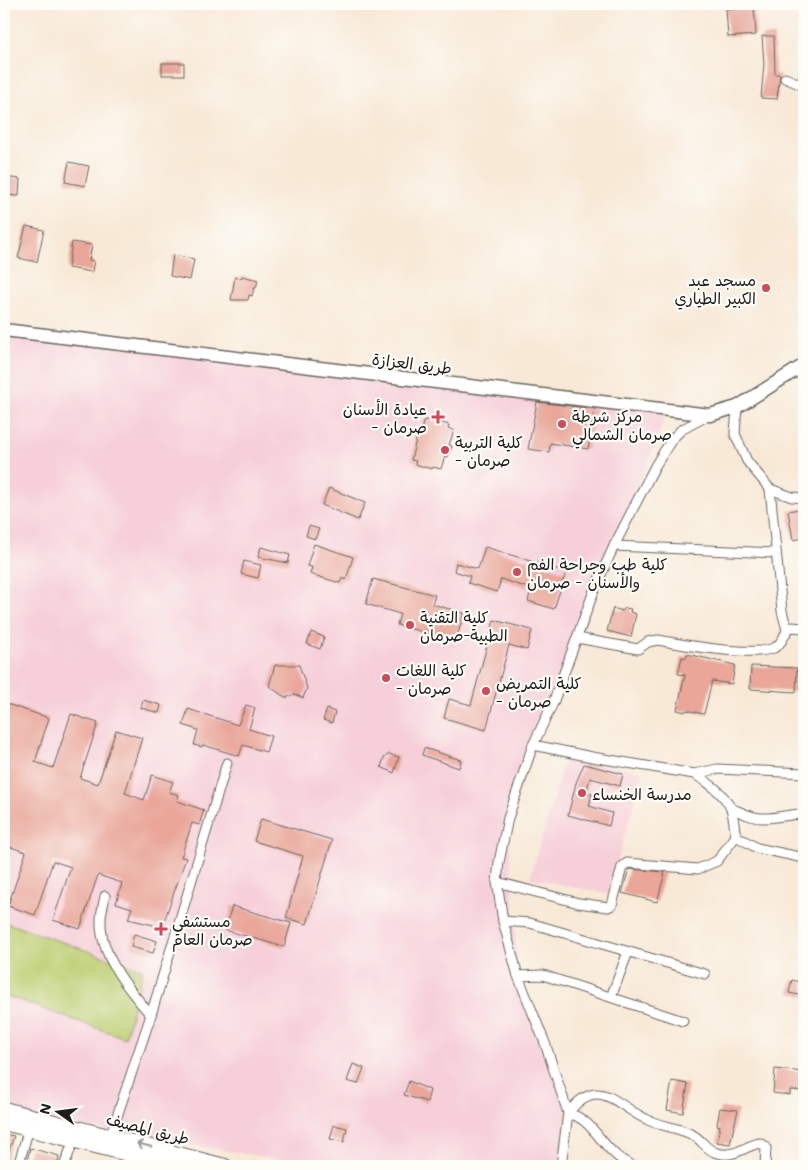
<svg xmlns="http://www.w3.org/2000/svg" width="808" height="1170" viewBox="0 0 808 1170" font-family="Mali,'Playpen Sans Arabic',sans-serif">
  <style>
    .built { fill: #f6cfd8 }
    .green { fill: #bbcd70; stroke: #6c7446 }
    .building { fill: #e9a699 }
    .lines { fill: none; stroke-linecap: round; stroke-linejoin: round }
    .street-casing { stroke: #69645d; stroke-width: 11 }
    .secondary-casing { stroke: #69645d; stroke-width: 15 }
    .primary-casing { stroke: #69645d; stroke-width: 16 }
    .street { stroke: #fff; stroke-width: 9 }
    .secondary { stroke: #fff; stroke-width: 12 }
    .primary { stroke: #fff; stroke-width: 14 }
    .oneway { stroke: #999 }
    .poi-dot { fill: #d1495b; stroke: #fdfcf7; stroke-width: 2 }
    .labels { text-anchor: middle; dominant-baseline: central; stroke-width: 4.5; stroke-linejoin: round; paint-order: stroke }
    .poi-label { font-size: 16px; fill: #1c1c1c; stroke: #fdfcf7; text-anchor: start }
    .street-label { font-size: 16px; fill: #1c1c1c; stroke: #fdfcf7 }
  </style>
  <rect width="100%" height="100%" fill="#fdfcf7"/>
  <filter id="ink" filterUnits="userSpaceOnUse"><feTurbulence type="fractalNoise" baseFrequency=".02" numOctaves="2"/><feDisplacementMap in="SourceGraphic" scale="10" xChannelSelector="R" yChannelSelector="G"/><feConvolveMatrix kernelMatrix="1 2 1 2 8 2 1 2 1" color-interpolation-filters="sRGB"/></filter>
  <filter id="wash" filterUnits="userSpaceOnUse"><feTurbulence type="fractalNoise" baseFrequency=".0096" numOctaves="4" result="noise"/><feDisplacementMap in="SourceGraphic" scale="20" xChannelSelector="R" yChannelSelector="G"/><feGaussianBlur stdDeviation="1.12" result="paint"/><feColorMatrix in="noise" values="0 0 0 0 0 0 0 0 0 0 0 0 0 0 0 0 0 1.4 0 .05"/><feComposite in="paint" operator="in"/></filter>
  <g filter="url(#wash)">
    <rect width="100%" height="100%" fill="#f8e9d7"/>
    <g class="built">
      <polygon points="4,330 668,410 508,818 518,976 568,1113 559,1166 318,1166 4,1113"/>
      <polygon points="565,758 643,772 608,894 530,878"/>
    </g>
    <polygon class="green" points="4,922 143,970 125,1038 4,995"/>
    <g id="blocks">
      <g class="building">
        <polygon points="754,7 756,35 728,37 726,9"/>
        <polygon points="762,36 774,36 775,74 780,74 777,99 761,98 764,64"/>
        <rect x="162" y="63" width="22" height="12"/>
        <polygon points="69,162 89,166 85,186 65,182"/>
        <polygon points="4,177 20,179 19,196 4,195"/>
        <polygon points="26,226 44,230 37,262 18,258"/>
        <polygon points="72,242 92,245 89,260 94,261 92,272 68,268"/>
        <polygon points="173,255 194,259 190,280 170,276"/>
        <polygon points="242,276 258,280 256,288 254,288 252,296 249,295 248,300 231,300 235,277 241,278"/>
        <polygon points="537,402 595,409 588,449 550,443 549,452 528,449"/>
        <polygon points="430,419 449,425 448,428 454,430 449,445 452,446 448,457 445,456 441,469 433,467 432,469 415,464 416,461 411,460 417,435 419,435 424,420 429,421"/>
        <polygon points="329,488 365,503 358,520 322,505"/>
        <polygon points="804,508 804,538 793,540 788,511"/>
        <polygon points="309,526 319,529 315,539 306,536"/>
        <polygon points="314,544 353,557 346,580 342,578 340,583 310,574 312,567 307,566"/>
        <polygon points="261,547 290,555 288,563 258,557"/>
        <polygon points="485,547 566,572 554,609 528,601 531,589 501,579 497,592 468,583 470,576 454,571 456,563 478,569"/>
        <polygon points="244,561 261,565 258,578 241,574"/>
        <polygon points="373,579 435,595 432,604 464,613 456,641 397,625 400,614 366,604"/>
        <polygon points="613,608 622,611 625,608 631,609 630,612 636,614 631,637 607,631"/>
        <polygon points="494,620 532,630 527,650 509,645 486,730 444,718 449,699 471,705"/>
        <polygon points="311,632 324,637 320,649 307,644"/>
        <polygon points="687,654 735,665 732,684 712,681 704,714 686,710 685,712 677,710 685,675 678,674 682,657 686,658"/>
        <polygon points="275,665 299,665 307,688 303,698 294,694 286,698 269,686"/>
        <polygon points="751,666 797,668 796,692 750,689"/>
        <polygon points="143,700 161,705 159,713 141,708"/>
        <polygon points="4,703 49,718 35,762 53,768 71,714 98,723 80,778 98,784 116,730 142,738 125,793 144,800 152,775 173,782 169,792 179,795 177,801 204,810 199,825 192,823 181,857 186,858 162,927 128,919 132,908 116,903 122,883 98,875 80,929 53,920 71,867 53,861 35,915 8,906 26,852 4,845"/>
        <polygon points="246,705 255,708 249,729 271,736 266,752 243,745 239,756 203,745 202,747 194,745 198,730 183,725 188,709 238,725"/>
        <polygon points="327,709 335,712 332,723 323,720"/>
        <polygon points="424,748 461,760 459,768 422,755"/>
        <polygon points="389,754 399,757 394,773 381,767 384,758"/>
        <polygon points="584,764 623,774 620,786 590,778 586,793 592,794 589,806 612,813 609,826 568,815 576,783"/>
        <polygon points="261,819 332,840 307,924 286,918 303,856 254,841"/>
        <polygon points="629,869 665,872 657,902 622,893"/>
        <polygon points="232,906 291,923 284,947 225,930"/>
        <polygon points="134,934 157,941 153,953 131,947"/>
        <polygon points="792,980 804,983 804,996 789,993"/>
        <polygon points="353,1064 364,1068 358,1084 347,1081"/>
        <polygon points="775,1069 804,1072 802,1091 790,1090 790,1095 773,1093"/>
        <polygon points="409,1081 430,1090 427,1102 404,1095"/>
        <polygon points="672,1081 688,1084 683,1113 667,1110"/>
        <polygon points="720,1108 738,1110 730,1144 717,1142 720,1126 717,1125"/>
        <polygon points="334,1125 347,1128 344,1142 330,1139"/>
        <polygon points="4,1134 14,1136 6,1159 4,1159"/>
        <polygon points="30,1148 59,1156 57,1166 26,1166"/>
      </g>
    </g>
  </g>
  <g filter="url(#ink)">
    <use href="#blocks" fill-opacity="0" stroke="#69645d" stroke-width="1"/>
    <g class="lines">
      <g class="street-casing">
        <g id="street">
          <polyline points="785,78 804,86"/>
          <polyline points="737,407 735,434 747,461 770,489 792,497 804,498"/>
          <polyline points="770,489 782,611 787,630"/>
          <polyline points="614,546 776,553"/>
          <path d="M577 638 638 649 648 642 658 640C683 645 753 657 774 648 784 643 783 633 791 627L804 628"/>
          <path d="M533 745 592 757 694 774C707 781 725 794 731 809 734 817 734 828 736 836L757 848 804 858"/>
          <polyline points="694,774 717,769 804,773"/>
          <path d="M731 808C741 812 753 819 765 818 778 818 789 814 804 814"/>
          <polyline points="497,882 579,903 608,907 612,905 622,867 627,863 698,869 717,861 736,836"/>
          <path d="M105 896C104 903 101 912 101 919 99 955 129 990 151 1015"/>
          <polyline points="503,921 530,923 705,974"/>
          <polyline points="518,976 543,975 683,1021"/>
          <polyline points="611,997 628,952"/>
          <polyline points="110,1137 151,1015 227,763"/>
          <polyline points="18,1166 29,1128"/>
          <polyline points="64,1166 74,1140"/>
          <polyline points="561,1166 568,1113 545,1043 518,976 503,921 497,882 499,862 508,818 533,745 553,703 595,588 614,546 655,466 672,439 681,430 709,415"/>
          <path d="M633 1166C602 1153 596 1120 568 1113 599 1074 615 1105 646 1119 661 1127 682 1127 696 1137 704 1143 707 1150 717 1153 735 1158 744 1146 760 1143L766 1147 765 1166"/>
        </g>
      </g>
      <g class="secondary-casing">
        <polyline id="secondary" points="4,330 710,415 737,407 804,365"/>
      </g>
      <g class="primary-casing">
        <g id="primary">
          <polyline points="4,1109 225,1166"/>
          <polyline points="4,1123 175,1166"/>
        </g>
      </g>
      <use href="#street" class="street"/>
      <use href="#secondary" class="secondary"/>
      <use href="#primary" class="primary"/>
    </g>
    <defs><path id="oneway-shaft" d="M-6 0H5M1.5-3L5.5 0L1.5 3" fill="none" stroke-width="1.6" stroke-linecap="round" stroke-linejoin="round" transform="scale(1.25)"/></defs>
    <use class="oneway" href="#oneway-shaft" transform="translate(144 1145) rotate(-166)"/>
  </g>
  <g class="poi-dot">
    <circle cx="766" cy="288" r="5"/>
    <path d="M435.5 409.5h5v5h5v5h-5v5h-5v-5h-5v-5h5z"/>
    <circle cx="562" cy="424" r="5"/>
    <circle cx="445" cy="450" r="5"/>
    <circle cx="517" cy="572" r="5"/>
    <circle cx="410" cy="625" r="5"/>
    <circle cx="386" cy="678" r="5"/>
    <circle cx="486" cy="691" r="5"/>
    <circle cx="582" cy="793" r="5"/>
    <path d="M158.5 921.5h5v5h5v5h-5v5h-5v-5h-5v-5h5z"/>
  </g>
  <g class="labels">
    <g class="poi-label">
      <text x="756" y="279" text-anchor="end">مسجد عبد<tspan x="756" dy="18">الكبير الطياري</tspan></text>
      <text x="427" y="408" text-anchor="end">عيادة الأسنان<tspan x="427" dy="18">- صرمان</tspan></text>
      <text x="572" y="415">مركز شرطة<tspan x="572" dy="18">صرمان الشمالي</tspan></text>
      <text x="455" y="441">كلية التربية<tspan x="455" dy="18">- صرمان</tspan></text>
      <text x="527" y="563">كلية طب وجراحة الفم<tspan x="527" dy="18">والأسنان - صرمان</tspan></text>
      <text x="420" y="616">كلية التقنية<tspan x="420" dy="18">الطبية-صرمان</tspan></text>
      <text x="396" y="669">كلية اللغات<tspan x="396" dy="18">- صرمان</tspan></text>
      <text x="496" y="682">كلية التمريض<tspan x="496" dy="18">- صرمان</tspan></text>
      <text x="592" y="793">مدرسة الخنساء</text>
      <text x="172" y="920">مستشفي<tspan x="172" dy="18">صرمان العام</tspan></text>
    </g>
    <g class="street-label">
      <text transform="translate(412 363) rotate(7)">طريق العزازة</text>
      <text transform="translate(148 1128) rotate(14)">طريق المصيف</text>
    </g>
  </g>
  <rect width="808" height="1170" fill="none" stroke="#fdfcf7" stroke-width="20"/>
  <g transform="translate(58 1112) rotate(284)" stroke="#fdfcf7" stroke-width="4" paint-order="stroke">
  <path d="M0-4L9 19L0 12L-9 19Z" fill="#1c1c1c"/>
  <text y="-8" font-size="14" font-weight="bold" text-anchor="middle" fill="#1c1c1c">N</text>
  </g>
</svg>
